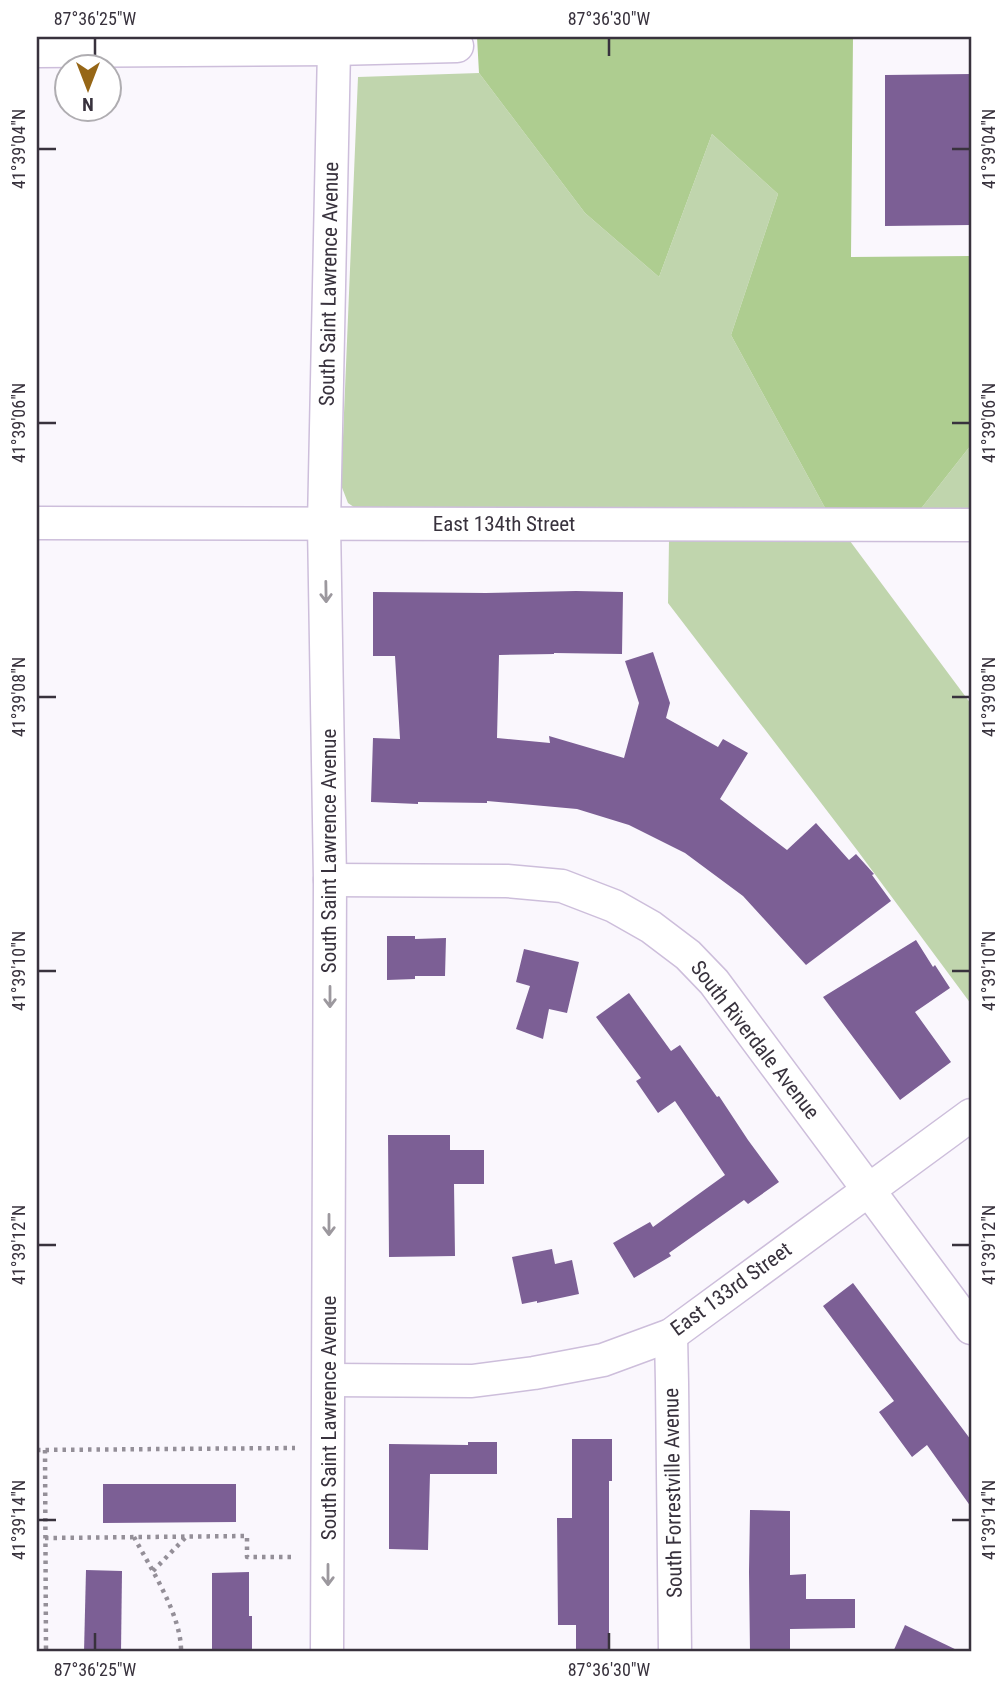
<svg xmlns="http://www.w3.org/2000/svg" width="1008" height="1689" viewBox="0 0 1008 1689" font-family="'Roboto Condensed',sans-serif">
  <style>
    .green { fill: #c0d5ad }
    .forest { fill: #aecd90 }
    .building { fill: #7c5f95 }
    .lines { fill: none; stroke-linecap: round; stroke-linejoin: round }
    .minor-casing { stroke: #cdbedb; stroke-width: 35 }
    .path { stroke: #948f98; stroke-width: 4.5; stroke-dasharray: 3.5 5; stroke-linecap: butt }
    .minor { stroke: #fff; stroke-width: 32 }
    .oneway { stroke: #9c989e }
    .ticks { fill: none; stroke: #38323d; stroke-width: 2.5 }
    .labels { text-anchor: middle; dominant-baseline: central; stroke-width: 7; stroke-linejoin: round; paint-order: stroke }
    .street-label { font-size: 21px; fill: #38323d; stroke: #fff }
    .neatline { fill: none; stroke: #38323d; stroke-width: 2.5 }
    .ticks-label { font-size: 18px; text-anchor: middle; fill: #38323d }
  </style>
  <rect width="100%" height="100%" fill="#faf7fd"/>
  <g class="green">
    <polygon points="479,73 585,213 659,277 712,134 778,194 731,335 830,517 364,514 348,503 341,485 358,77"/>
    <polygon points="971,445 971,515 916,515"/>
    <polygon points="847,537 971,704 971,1004 857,850 668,603 669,540"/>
  </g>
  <polygon class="forest" points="477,37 853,37 851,257 971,256 971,445 916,515 830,517 731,335 778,194 712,134 659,277 585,213 479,73"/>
  <g class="building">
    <polygon points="971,74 971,225 885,226 885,75"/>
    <polygon points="576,591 623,592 622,654 554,653 554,654 499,655 497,738 550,743 549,736 624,758 639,703 625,661 653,652 670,703 666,718 718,747 723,739 748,753 720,799 787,850 816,823 849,860 856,854 874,874 872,875 891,901 806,965 743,896 685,853 629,825 577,809 487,801 487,803 418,802 418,804 371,802 373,738 400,739 395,656 373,656 373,592 486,593"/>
    <polygon points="387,936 415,936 415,939 446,938 445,976 415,976 415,979 387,980"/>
    <polygon points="916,940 933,967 935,965 950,988 915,1012 951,1062 900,1100 823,997"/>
    <polygon points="524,949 579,962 567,1013 549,1009 543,1039 516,1029 530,986 516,982"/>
    <polygon points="629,993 671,1051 680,1045 717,1097 719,1096 748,1140 779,1182 748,1204 744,1200 669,1253 671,1256 634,1278 613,1243 650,1222 653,1227 725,1175 675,1101 658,1113 636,1081 641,1078 596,1017"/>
    <polygon points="388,1135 450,1135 450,1150 484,1150 484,1184 454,1184 455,1256 389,1257"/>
    <polygon points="552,1249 555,1264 572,1260 579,1294 537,1303 537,1301 522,1304 512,1257"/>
    <polygon points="853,1283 971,1440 971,1507 927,1445 912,1457 879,1412 894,1401 823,1306"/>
    <polygon points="572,1439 612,1439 612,1481 609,1481 609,1652 576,1652 576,1625 558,1625 557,1518 572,1518"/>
    <polygon points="468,1442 497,1442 497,1474 430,1474 428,1550 389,1549 389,1444 468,1445"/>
    <polygon points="103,1484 236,1484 236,1522 103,1523"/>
    <polygon points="750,1510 790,1511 790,1575 806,1574 806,1599 855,1599 855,1628 790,1629 790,1652 750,1652 749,1572"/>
    <polygon points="86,1570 122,1571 121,1652 84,1652"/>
    <polygon points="249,1572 249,1616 252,1616 252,1652 212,1652 212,1573"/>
    <polygon points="905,1625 961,1652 893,1652"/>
  </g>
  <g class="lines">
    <g class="minor-casing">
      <g id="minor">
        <polyline points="37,51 334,49 457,46"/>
        <polyline points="37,523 971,525"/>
        <polyline points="330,880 507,881 562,886 614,906 651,927 688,955 714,982 971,1328"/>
        <polyline points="671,1335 672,1383 675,1652"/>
        <polyline points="329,1380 472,1381 534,1373 603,1360 671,1335 971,1115"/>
        <polyline points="327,1652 330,880 324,524 334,49"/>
      </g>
    </g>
    <g class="path">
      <polyline points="37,1450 295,1448"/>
      <polyline points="45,1450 46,1652"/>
      <path d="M134 1537C151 1569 182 1616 181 1652"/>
      <polyline points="45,1538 247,1536 247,1557 296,1557"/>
      <polyline points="153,1571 186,1537"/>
    </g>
    <use href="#minor" class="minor"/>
  </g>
  <defs><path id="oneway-shaft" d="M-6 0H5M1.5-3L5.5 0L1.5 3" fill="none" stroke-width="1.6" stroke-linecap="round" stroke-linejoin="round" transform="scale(1.75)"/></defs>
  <g class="oneway">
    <use href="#oneway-shaft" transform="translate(326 592) rotate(89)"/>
    <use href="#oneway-shaft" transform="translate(330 997) rotate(90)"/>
    <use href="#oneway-shaft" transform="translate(329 1225) rotate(90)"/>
    <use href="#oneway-shaft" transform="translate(328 1575) rotate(90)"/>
  </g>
  <path class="ticks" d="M95 38V56M609 38V56M38 149H56M952 149H970M38 423H56M952 423H970M38 697H56M952 697H970M38 971H56M952 971H970M38 1245H56M952 1245H970M38 1520H56M952 1520H970M95 1633V1650M609 1633V1650"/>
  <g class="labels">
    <g class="street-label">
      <text transform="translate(329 284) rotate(-89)">South Saint Lawrence Avenue</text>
      <text x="504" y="524">East 134th Street</text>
      <text transform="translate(329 851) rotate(-90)">South Saint Lawrence Avenue</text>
      <text transform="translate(755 1040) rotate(52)">South Riverdale Avenue</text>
      <text transform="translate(731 1289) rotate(-36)">East 133rd Street</text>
      <text transform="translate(329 1418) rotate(-90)">South Saint Lawrence Avenue</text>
      <text transform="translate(673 1493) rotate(-91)">South Forrestville Avenue</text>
    </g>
  </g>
  <rect width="1008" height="1689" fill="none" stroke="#ffffff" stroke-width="77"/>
  <g transform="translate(88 88) rotate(180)"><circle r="33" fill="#ffffff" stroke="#afadb1" stroke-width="2"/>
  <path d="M0-5L12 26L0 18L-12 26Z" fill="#966616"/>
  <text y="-10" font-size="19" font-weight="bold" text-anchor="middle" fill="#38323d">N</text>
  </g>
  <rect x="38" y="38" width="932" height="1612" class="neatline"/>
  <g class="ticks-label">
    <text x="95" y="25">87°36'25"W</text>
    <text x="609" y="25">87°36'30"W</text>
    <text transform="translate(989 149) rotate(-90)" y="6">41°39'04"N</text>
    <text transform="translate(19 149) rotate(-90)" y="6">41°39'04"N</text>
    <text transform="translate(989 423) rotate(-90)" y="6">41°39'06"N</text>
    <text transform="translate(19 423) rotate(-90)" y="6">41°39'06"N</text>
    <text transform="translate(989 697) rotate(-90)" y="6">41°39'08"N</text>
    <text transform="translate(19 697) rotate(-90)" y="6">41°39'08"N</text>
    <text transform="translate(989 971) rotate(-90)" y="6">41°39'10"N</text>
    <text transform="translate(19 971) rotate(-90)" y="6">41°39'10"N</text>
    <text transform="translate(19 1245) rotate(-90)" y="6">41°39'12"N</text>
    <text transform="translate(989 1245) rotate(-90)" y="6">41°39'12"N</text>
    <text transform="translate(989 1520) rotate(-90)" y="6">41°39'14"N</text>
    <text transform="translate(19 1520) rotate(-90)" y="6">41°39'14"N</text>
    <text x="95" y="1676">87°36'25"W</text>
    <text x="609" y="1676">87°36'30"W</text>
  </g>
</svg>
